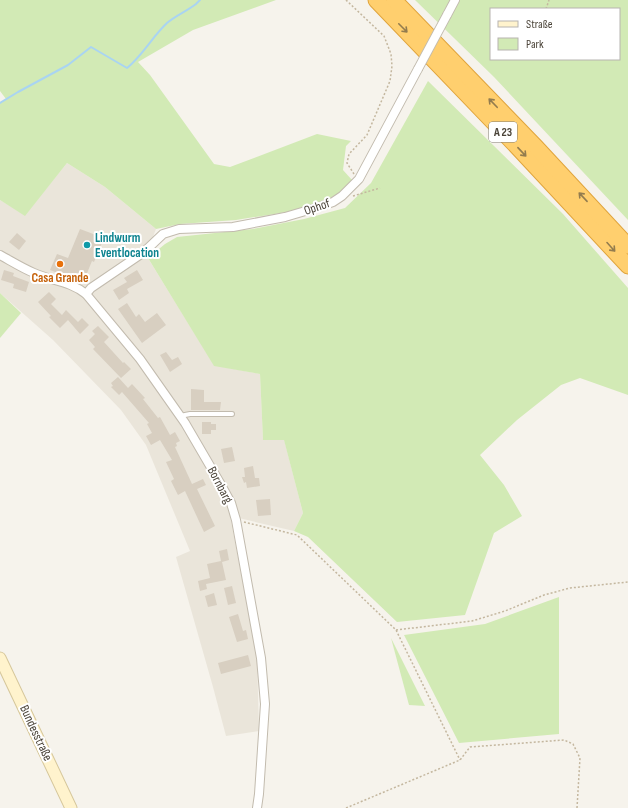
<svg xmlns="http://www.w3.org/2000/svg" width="628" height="808" viewBox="0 0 628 808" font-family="'Sofia Sans Condensed',sans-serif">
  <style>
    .residential { fill: #eae5da }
    .green { fill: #d2eab5; fill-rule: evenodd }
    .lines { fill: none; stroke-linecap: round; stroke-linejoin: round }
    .stream { stroke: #a9d4f2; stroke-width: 2 }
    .building { fill: #d8cfc1 }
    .lane-casing { stroke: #c2bbae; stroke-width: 6 }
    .street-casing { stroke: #c2bbae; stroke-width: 10 }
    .secondary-casing { stroke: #d6c79b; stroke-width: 13 }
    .highway-casing { stroke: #e0a43c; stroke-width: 17 }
    .path { stroke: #c4b79f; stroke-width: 1.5; stroke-dasharray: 2 2; stroke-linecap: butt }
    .lane { stroke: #fff; stroke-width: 4 }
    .street { stroke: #fff; stroke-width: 8 }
    .secondary { stroke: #fff3cd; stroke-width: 11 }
    .highway { stroke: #ffcf6e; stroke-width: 15 }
    .street-bridge-casing { stroke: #c2bbae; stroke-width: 10; stroke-linecap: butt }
    .street-bridge { stroke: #fff; stroke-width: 8 }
    .oneway { stroke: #937c4e }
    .culture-dot { fill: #0f9aa8; stroke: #fff; stroke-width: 1.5 }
    .food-dot { fill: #e8710a; stroke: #fff; stroke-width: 1.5 }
    .labels { text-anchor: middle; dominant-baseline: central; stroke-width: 4; stroke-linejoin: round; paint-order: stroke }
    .shield { fill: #fff; stroke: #817c74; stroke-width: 1 }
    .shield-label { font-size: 12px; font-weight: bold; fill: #4b4439 }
    .street-label { font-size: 13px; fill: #4b4439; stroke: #fff }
    .culture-label { font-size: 13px; font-weight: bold; fill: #0d838f; stroke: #fff; text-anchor: start }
    .food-label { font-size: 13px; font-weight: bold; fill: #c56008; stroke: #fff }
  </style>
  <rect width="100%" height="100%" fill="#f6f3ec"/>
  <polygon class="residential" points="67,163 105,187 156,229 146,255 214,365 260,374 263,440 284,439 303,513 294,531 230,516 257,657 259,731 226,736 213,687 176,557 190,551 146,445 121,410 53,340 0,293 0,200 25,215"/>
  <g class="green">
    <polygon points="0,0 276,0 193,30 138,62 150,75 214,164 230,167 317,134 351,141 346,146 343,170 352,180 341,192 328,199 287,212 236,220 180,224 156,229 105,187 67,163 25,216 0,200 0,103 6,99 0,91"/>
    <path d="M415 0H628V220L494 77ZM491 9H619V59H491Z"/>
    <polygon points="428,81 563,214 628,288 628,395 580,378 561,385 517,420 480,455 504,485 522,516 494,533 465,615 397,622 308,537 294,531 303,513 284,440 263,440 260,374 214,366 148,258 165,244 177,237 253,229 304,219 345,208 371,183"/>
    <polygon points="0,293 21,313 0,338"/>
    <polygon points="559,597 559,734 459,743 404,635 485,624"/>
    <polygon points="391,638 425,706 409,705"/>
  </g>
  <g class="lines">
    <path class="stream" d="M0 103 18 92 68 65 91 47 127 68C143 55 152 37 167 23 175 16 187 11 196 4L200 0"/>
  </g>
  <g class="building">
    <polygon points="80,229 104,238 94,262 92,261 83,283 50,270 57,254 68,258"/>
    <polygon points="17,233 26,241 19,250 9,242"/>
    <polygon points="4,270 14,273 13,276 29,282 26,292 13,288 14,284 1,280"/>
    <polygon points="137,270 143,280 127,289 129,293 119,300 113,290 127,282 124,278"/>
    <polygon points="49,292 56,299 51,304 62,315 66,310 78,322 82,318 89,325 80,334 68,320 60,328 49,317 51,316 38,302"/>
    <polygon points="127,303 136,317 139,314 145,322 157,313 166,325 142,343 118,309"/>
    <polygon points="98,326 109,337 104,342 123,363 124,362 131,369 121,378 93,349 95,347 89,340 95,334 92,331"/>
    <polygon points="166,352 172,360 178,357 182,364 170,372 160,355"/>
    <polygon points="118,377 128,388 132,384 145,398 143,399 158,418 160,417 170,435 175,432 180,441 176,443 177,446 175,447 192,484 203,479 206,485 197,489 215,526 204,532 185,491 178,495 171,481 174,479 166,462 172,460 160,440 151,445 146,436 152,433 147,424 149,423 122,392 119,395 111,387 113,386 111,383"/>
    <polygon points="191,389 204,390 204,402 221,402 220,410 191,410"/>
    <polygon points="202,422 211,422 211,424 216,424 216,430 211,430 211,434 202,434"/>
    <polygon points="232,447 235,461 224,463 221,449"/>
    <polygon points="253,466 255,478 259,478 260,486 247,488 246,482 244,483 242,477 245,477 244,468"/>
    <polygon points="270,499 271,515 258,516 256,500"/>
    <polygon points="227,549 229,560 222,562 226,580 206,584 207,589 200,591 198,581 210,578 207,564 221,561 219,551"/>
    <polygon points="232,586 236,603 228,605 224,588"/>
    <polygon points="214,593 217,605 208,607 205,596"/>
    <polygon points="238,614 243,631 246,630 248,639 237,642 229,617"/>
    <polygon points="248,655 251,666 221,674 218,663"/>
  </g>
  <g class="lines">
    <g class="lane-casing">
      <polyline id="lane" points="180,416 190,414 232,414"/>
    </g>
    <g class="street-casing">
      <g id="street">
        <polyline points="447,15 455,0"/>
        <path d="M0 255C11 261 22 268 34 273 52 281 70 281 86 294L140 359 185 423 220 483 231 503 236 520 261 658 265 704 259 794 257 808"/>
        <polyline points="86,294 91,288 144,252 163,234 179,229 233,227 285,217 319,207 333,202 342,196 359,179 418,69"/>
      </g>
    </g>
    <g class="secondary-casing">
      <polyline id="secondary" points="0,658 71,808"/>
    </g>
    <g class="highway-casing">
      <g id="highway">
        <polyline points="376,0 520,150 628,266"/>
        <polyline points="394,0 536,147 628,246"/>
      </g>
    </g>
    <g class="path">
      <polyline points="346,0 384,36 391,54 392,66 390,81 367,135 349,154 347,163 354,174"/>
      <polyline points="546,9 549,0"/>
      <polyline points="353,196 380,188"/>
      <polyline points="244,522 297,535 396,630 460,760"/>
      <polyline points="396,630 472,621 505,611 544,595 570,588 628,582"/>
      <polyline points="346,808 460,760 470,747 564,740 573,744 580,758 577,808"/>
    </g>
    <use href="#lane" class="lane"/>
    <use href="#street" class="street"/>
    <use href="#secondary" class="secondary"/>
    <use href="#highway" class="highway"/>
    <g class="street-bridge-casing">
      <polyline id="street-bridge" points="418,69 447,15"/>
    </g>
    <use href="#street-bridge" class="street-bridge"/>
  </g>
  <defs><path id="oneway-shaft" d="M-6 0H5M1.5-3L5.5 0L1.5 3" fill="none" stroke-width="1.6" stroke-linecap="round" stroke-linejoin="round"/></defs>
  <g class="oneway">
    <use href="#oneway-shaft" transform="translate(403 28) rotate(45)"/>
    <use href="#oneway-shaft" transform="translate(493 103) rotate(-134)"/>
    <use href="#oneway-shaft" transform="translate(522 152) rotate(47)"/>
    <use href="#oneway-shaft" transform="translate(583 197) rotate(-133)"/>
    <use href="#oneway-shaft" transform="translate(611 247) rotate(48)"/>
  </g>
  <circle class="culture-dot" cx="87" cy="245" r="4"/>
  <circle class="food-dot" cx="60" cy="264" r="4"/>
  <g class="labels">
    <rect class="shield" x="489" y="122" width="28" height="20" rx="3"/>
    <g class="shield-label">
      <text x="503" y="132">A 23</text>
    </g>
    <g class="street-label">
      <text transform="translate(317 207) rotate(-19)">Ophof</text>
      <text transform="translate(220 485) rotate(62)">Bornbarg</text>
      <text transform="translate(36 733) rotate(65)">Bundesstraße</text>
    </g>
    <g class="culture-label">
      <text x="95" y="238">Lindwurm<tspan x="95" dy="15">Eventlocation</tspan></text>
    </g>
    <g class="food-label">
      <text x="60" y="278">Casa Grande</text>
    </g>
  </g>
  <rect x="490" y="8" width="130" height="52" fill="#ffffff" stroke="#b7b4b0"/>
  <rect x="498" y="21" width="20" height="6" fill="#fff3cd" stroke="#b7b4b0"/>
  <text x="526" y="28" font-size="12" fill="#4b4439">Straße</text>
  <rect x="498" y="38" width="20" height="12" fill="#d2eab5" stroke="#b7b4b0"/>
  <text x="526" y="48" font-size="12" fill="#4b4439">Park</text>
</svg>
